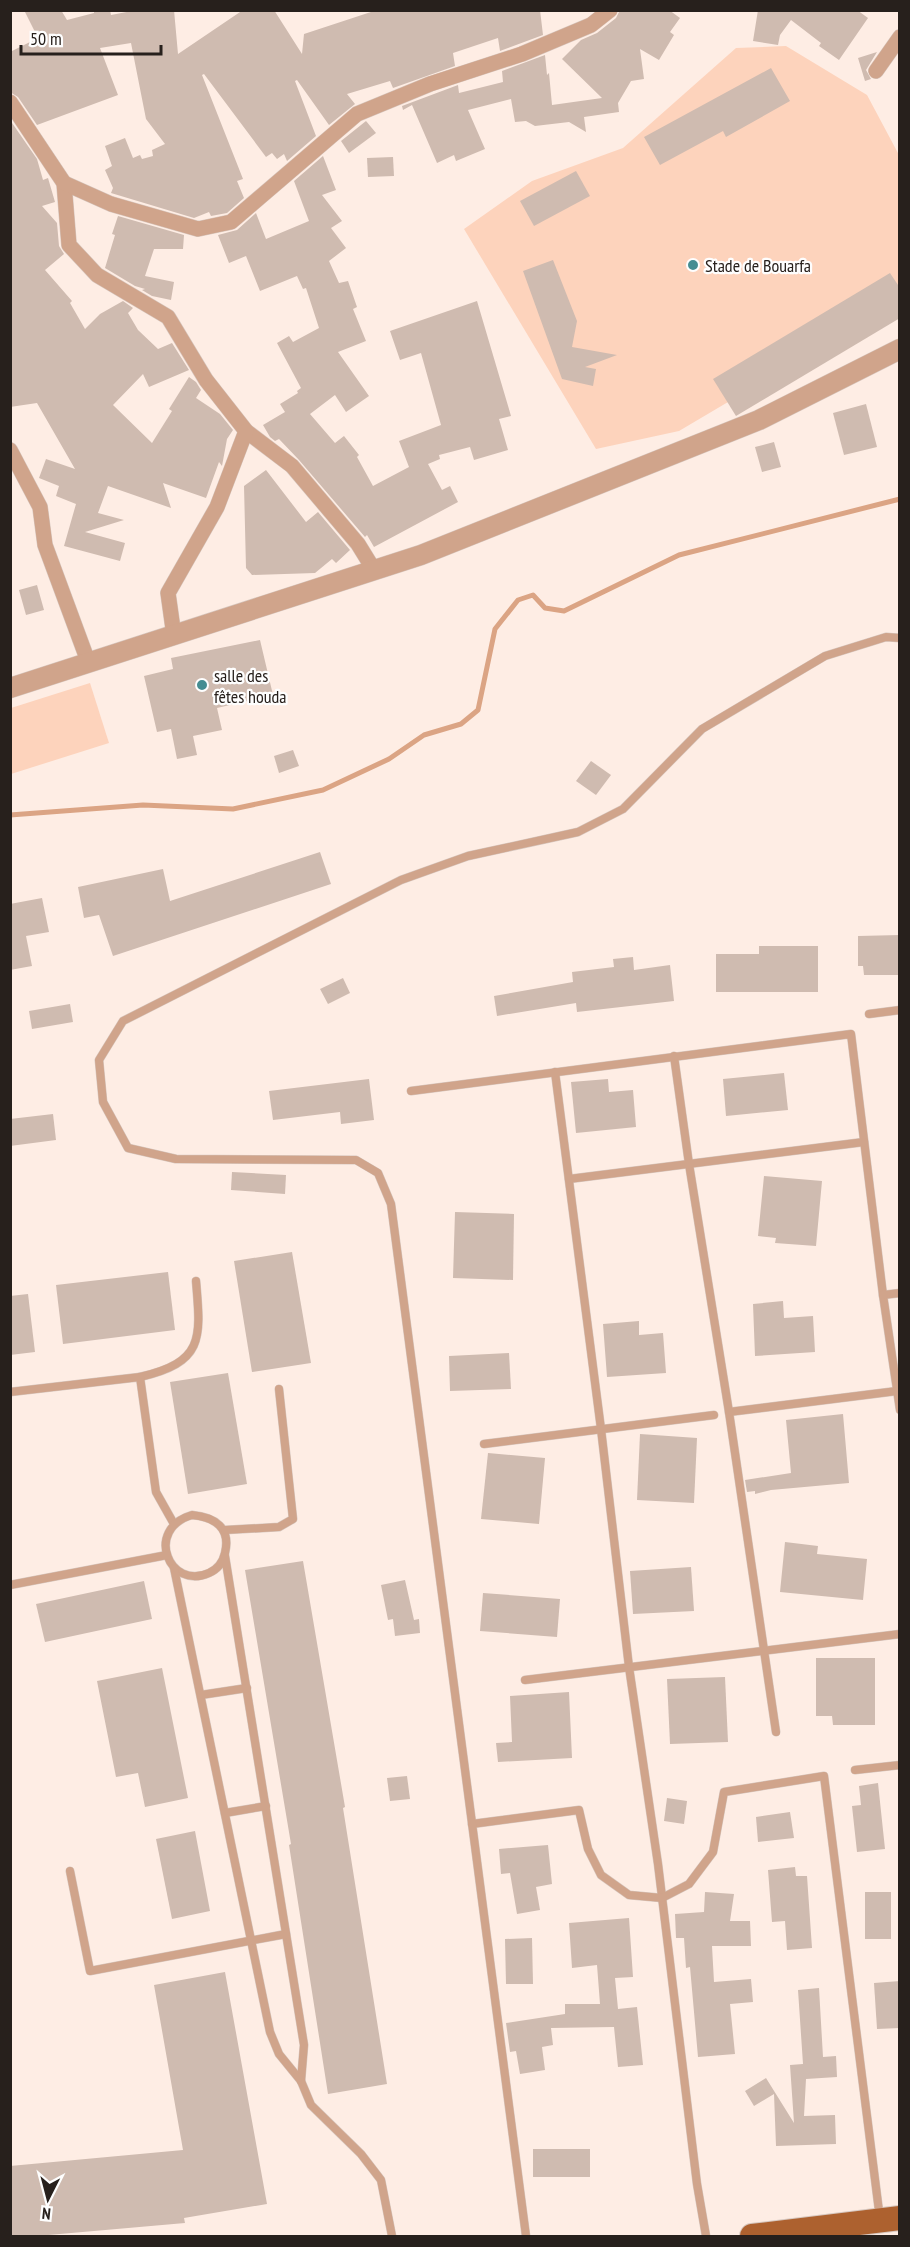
<svg xmlns="http://www.w3.org/2000/svg" width="910" height="2247" viewBox="0 0 910 2247" font-family="'PT Sans Narrow',sans-serif">
  <style>
    .green { fill: #fdd3bc }
    .lines { fill: none; stroke-linecap: round; stroke-linejoin: round }
    .stream { stroke: #dba484; stroke-width: 5 }
    .building { fill: #cfbbb0 }
    .service-casing { stroke: #d7c8c0; stroke-width: 9 }
    .minor-casing { stroke: #d7c8c0; stroke-width: 16 }
    .tertiary-casing { stroke: #d7c8c0; stroke-width: 21 }
    .primary-casing { stroke: #d7c8c0; stroke-width: 26 }
    .service { stroke: #d0a48b; stroke-width: 8 }
    .minor { stroke: #d0a48b; stroke-width: 15 }
    .tertiary { stroke: #d0a48b; stroke-width: 20 }
    .primary { stroke: #ad612f; stroke-width: 24 }
    .poi-dot { fill: #458d92; stroke: #fefefe; stroke-width: 2 }
    .labels { text-anchor: middle; dominant-baseline: central; stroke-width: 4.5; stroke-linejoin: round; paint-order: stroke }
    .poi-label { font-size: 18px; fill: #27201c; stroke: #fefefe; text-anchor: start }
  </style>
  <rect width="100%" height="100%" fill="#feede4"/>
  <g class="green">
    <polygon points="786,46 867,95 899,155 899,301 679,431 596,449 464,229 532,181 623,148 736,48"/>
    <polygon points="90,683 109,743 11,774 11,708"/>
  </g>
  <g class="lines">
    <polyline class="stream" points="10,815 143,805 233,809 323,790 389,759 424,735 461,724 478,710 495,629 518,600 533,595 545,608 564,611 679,555 900,499"/>
  </g>
  <g class="building">
    <polygon points="24,10 61,10 67,20 94,13 94,10 110,10 111,15 137,10 174,10 178,54 243,10 274,10 302,54 304,34 377,10 540,10 543,35 500,51 498,38 453,53 455,66 393,88 390,81 347,94 355,104 329,125 297,80 295,81 316,136 287,161 284,154 277,159 272,153 266,157 204,74 202,75 243,179 237,181 244,198 227,213 211,216 209,212 194,218 111,193 113,188 105,170 112,166 105,146 125,138 133,158 140,155 142,159 153,156 152,150 165,144 146,119 131,43 100,48 118,95 37,125 18,97 10,92 10,52 38,38"/>
    <polygon points="620,10 669,10 680,18 670,32 674,35 659,60 640,49 644,79 631,81 618,103 619,112 584,117 586,132 569,122 535,126 526,121 515,122 511,99 468,110 485,149 456,161 454,155 437,163 412,105 403,110 402,106 458,85 459,93 503,82 502,71 545,55 547,75 549,73 552,105 602,98 562,59 581,40 597,33 616,18"/>
    <polygon points="758,10 857,10 868,18 839,60 819,46 821,43 791,20 780,35 778,45 753,41"/>
    <polygon points="877,52 866,70 871,79 865,81 858,58"/>
    <polygon points="771,68 790,101 726,137 723,131 660,165 644,137"/>
    <polygon points="10,120 37,159 43,180 48,178 55,202 42,206 57,223 59,246 64,254 45,270 72,301 70,303 85,329 100,314 123,301 133,308 128,313 138,330 158,349 172,343 189,370 149,387 143,374 113,405 152,443 172,411 169,409 189,377 196,382 201,390 196,398 220,414 233,430 227,439 222,466 219,462 206,498 163,483 171,508 108,486 98,513 124,520 85,532 125,543 120,561 64,546 76,504 56,496 59,486 39,478 46,459 75,469 37,403 10,407"/>
    <polygon points="366,121 376,133 349,153 341,141"/>
    <polygon points="323,156 336,190 322,195 342,221 331,228 346,248 329,261 339,283 348,281 357,307 353,309 366,341 338,352 369,396 346,412 335,395 310,414 335,443 344,436 359,455 357,457 373,486 409,467 399,441 441,425 421,353 400,360 390,331 477,301 511,416 499,419 508,450 474,460 470,447 439,455 440,459 428,464 442,490 450,486 458,502 374,547 367,535 365,537 299,460 279,439 275,441 270,437 263,425 285,412 280,404 298,393 297,391 301,388 277,343 289,336 293,342 319,328 306,288 303,289 297,276 260,291 246,256 229,263 218,235 237,230 256,213 266,239 309,221 294,181"/>
    <polygon points="393,157 394,176 368,177 367,158"/>
    <polygon points="576,171 590,196 534,226 520,201"/>
    <polygon points="118,216 184,235 183,249 154,249 145,276 174,282 171,300 152,296 142,290 145,289 135,286 105,268 115,235 112,234"/>
    <polygon points="553,260 577,321 572,347 617,355 585,367 596,369 593,386 562,379 523,271"/>
    <polygon points="890,273 900,288 900,318 736,416 713,379"/>
    <polygon points="866,404 877,447 844,455 833,413"/>
    <polygon points="774,442 781,467 762,472 755,447"/>
    <polygon points="266,470 306,522 318,512 350,550 336,563 332,559 315,573 252,575 246,568 244,486"/>
    <polygon points="37,585 44,610 26,615 19,590"/>
    <polygon points="260,640 273,695 217,708 222,730 193,736 197,755 177,759 171,729 157,732 144,676 173,669 171,658"/>
    <polygon points="293,750 299,766 279,773 274,756"/>
    <polygon points="591,761 611,775 596,795 576,781"/>
    <polygon points="320,852 331,884 113,956 99,915 84,918 78,887 163,869 170,901"/>
    <polygon points="42,898 49,932 26,936 32,966 10,970 10,904"/>
    <polygon points="900,935 900,975 864,975 863,966 858,966 858,936"/>
    <polygon points="759,946 818,946 818,992 716,992 716,954 759,954"/>
    <polygon points="633,957 634,970 670,965 674,1001 577,1012 576,1003 497,1016 494,996 573,982 572,972 614,967 613,959"/>
    <polygon points="343,978 350,993 328,1004 320,989"/>
    <polygon points="70,1004 73,1022 32,1029 29,1011"/>
    <polygon points="784,1073 788,1110 726,1116 723,1079"/>
    <polygon points="369,1079 374,1120 341,1124 340,1112 273,1120 269,1091"/>
    <polygon points="608,1079 609,1092 633,1090 636,1127 576,1133 571,1082"/>
    <polygon points="53,1114 56,1140 10,1146 10,1119"/>
    <polygon points="232,1172 286,1175 285,1194 231,1190"/>
    <polygon points="764,1176 822,1181 816,1246 775,1243 776,1238 758,1236"/>
    <polygon points="455,1212 514,1214 513,1280 453,1278"/>
    <polygon points="292,1252 311,1363 252,1372 234,1261"/>
    <polygon points="168,1272 175,1330 63,1344 56,1285"/>
    <polygon points="28,1294 35,1352 10,1355 10,1296"/>
    <polygon points="783,1301 784,1318 813,1316 815,1352 755,1356 753,1304"/>
    <polygon points="639,1321 639,1335 663,1333 666,1373 607,1377 603,1324"/>
    <polygon points="509,1353 511,1389 450,1391 449,1356"/>
    <polygon points="228,1373 247,1484 188,1494 170,1382"/>
    <polygon points="843,1414 849,1483 771,1490 755,1494 755,1491 747,1492 745,1480 791,1473 786,1420"/>
    <polygon points="640,1434 697,1438 694,1503 637,1500"/>
    <polygon points="488,1453 545,1458 539,1524 481,1519"/>
    <polygon points="785,1542 818,1546 817,1554 867,1559 863,1600 780,1592"/>
    <polygon points="303,1561 345,1807 343,1808 387,2084 328,2094 289,1845 291,1844 245,1570"/>
    <polygon points="691,1567 694,1611 633,1614 630,1571"/>
    <polygon points="405,1580 414,1620 419,1619 420,1633 395,1636 393,1619 388,1620 381,1585"/>
    <polygon points="144,1581 152,1619 45,1642 36,1604"/>
    <polygon points="483,1593 560,1599 557,1637 480,1631"/>
    <polygon points="816,1658 875,1658 875,1725 833,1725 832,1716 816,1716"/>
    <polygon points="162,1668 188,1798 145,1807 138,1773 116,1777 97,1681"/>
    <polygon points="725,1677 728,1742 670,1744 667,1679"/>
    <polygon points="569,1692 572,1758 498,1762 496,1743 512,1742 510,1696"/>
    <polygon points="407,1776 410,1799 390,1801 387,1778"/>
    <polygon points="878,1783 885,1849 857,1852 852,1806 861,1805 859,1786"/>
    <polygon points="667,1798 687,1801 684,1824 664,1821"/>
    <polygon points="790,1812 794,1838 758,1842 756,1817"/>
    <polygon points="195,1831 210,1911 172,1919 156,1839"/>
    <polygon points="548,1845 552,1884 536,1887 540,1910 517,1914 510,1873 501,1874 499,1849"/>
    <polygon points="795,1867 796,1876 807,1876 812,1948 787,1950 785,1921 772,1922 768,1870"/>
    <polygon points="705,1892 734,1894 730,1921 750,1921 751,1946 712,1946 714,1982 751,1979 753,2002 730,2004 735,2054 698,2057 690,1967 686,1968 684,1938 676,1938 675,1914 704,1912"/>
    <rect x="865" y="1892" width="26" height="47"/>
    <polygon points="629,1918 633,1977 615,1978 618,2009 637,2007 643,2065 618,2067 614,2027 551,2028 553,2045 542,2047 545,2070 520,2074 516,2051 510,2052 506,2023 565,2014 565,2004 600,2004 597,1965 572,1968 569,1923"/>
    <polygon points="532,1938 533,1984 506,1984 505,1939"/>
    <polygon points="225,1972 267,2204 184,2218 185,2223 37,2236 10,2236 10,2166 183,2150 154,1985"/>
    <polygon points="900,1981 900,2028 877,2029 874,1983"/>
    <polygon points="819,1988 823,2057 836,2056 837,2077 806,2079 804,2116 835,2115 836,2144 776,2146 774,2094 754,2106 745,2091 766,2078 794,2123 790,2065 803,2064 798,1990"/>
    <rect x="533" y="2149" width="57" height="28"/>
  </g>
  <g class="lines">
    <g class="service-casing">
      <g id="service">
        <polyline points="869,1014 900,1010"/>
        <polyline points="674,1056 689,1164 729,1412 776,1732"/>
        <polyline points="555,1072 601,1429 629,1667 658,1864 697,2184 706,2236"/>
        <polyline points="411,1091 851,1034 883,1295 900,1410"/>
        <polyline points="569,1179 864,1142"/>
        <polyline points="883,1295 900,1293"/>
        <path d="M140 1377C204 1362 201 1339 196 1281"/>
        <polyline points="10,1392 140,1377 156,1492 174,1524"/>
        <polyline points="729,1412 897,1391"/>
        <polyline points="484,1444 714,1415"/>
        <path d="M192 1515C215 1517 231 1528 225 1553 223 1562 218 1569 209 1573 169 1591 144 1529 192 1515Z"/>
        <polyline points="225,1530 279,1527 293,1519 279,1389"/>
        <polyline points="225,1556 304,2045 301,2081"/>
        <polyline points="174,1568 270,2032 279,2054 301,2081 311,2105 361,2154 381,2180 392,2236"/>
        <polyline points="10,1585 167,1555"/>
        <polyline points="525,1680 900,1634"/>
        <polyline points="201,1695 247,1688"/>
        <polyline points="855,1770 900,1765"/>
        <polyline points="225,1813 266,1806"/>
        <polyline points="472,1824 579,1810 588,1849 601,1875 629,1895 662,1898 689,1884 713,1852 724,1792 824,1776 880,2219"/>
        <polyline points="70,1871 90,1971 286,1934"/>
        <polyline points="526,2236 391,1204 378,1173 356,1160 176,1159 128,1148 103,1102 99,1060 123,1021 401,880 468,856 578,832 623,809 702,729 825,656 886,637 900,638"/>
      </g>
    </g>
    <g class="minor-casing">
      <g id="minor">
        <polyline points="876,71 900,37"/>
        <polyline points="10,102 64,183 69,245 97,275 168,317 206,380 246,431 292,466 358,544 374,570"/>
        <polyline points="64,183 111,204 198,229 231,222 357,114 430,84 522,54 591,25 610,10"/>
        <polyline points="10,450 40,507 45,545 89,664"/>
        <polyline points="174,636 168,593 217,507 246,431"/>
      </g>
    </g>
    <g class="tertiary-casing">
      <polyline id="tertiary" points="10,688 421,555 759,420 900,349"/>
    </g>
    <g class="primary-casing">
      <polyline id="primary" points="752,2236 900,2218"/>
    </g>
    <use href="#service" class="service"/>
    <use href="#minor" class="minor"/>
    <use href="#tertiary" class="tertiary"/>
    <use href="#primary" class="primary"/>
  </g>
  <g class="poi-dot">
    <circle cx="693" cy="265" r="6"/>
    <circle cx="202" cy="685" r="6"/>
  </g>
  <g class="labels">
    <g class="poi-label">
      <text x="705" y="265">Stade de Bouarfa</text>
      <text x="214" y="675">salle des<tspan x="214" dy="21">fêtes houda</tspan></text>
    </g>
  </g>
  <rect width="910" height="2247" fill="none" stroke="#27201c" stroke-width="24"/>
  <g transform="translate(48 2199) rotate(186)" stroke="#fefefe" stroke-width="4.5" paint-order="stroke">
  <path d="M0-4.5L10 22L0 15L-10 22Z" fill="#27201c"/>
  <text y="-9" font-size="16" font-weight="bold" text-anchor="middle" fill="#27201c">N</text>
  </g>
  <path d="M21 45v9h140v-9" fill="none" stroke="#27201c" stroke-width="3"/>
  <text x="30" y="45" font-size="18" fill="#27201c" stroke="#fefefe" stroke-width="4.5" paint-order="stroke">50 m</text>
</svg>
